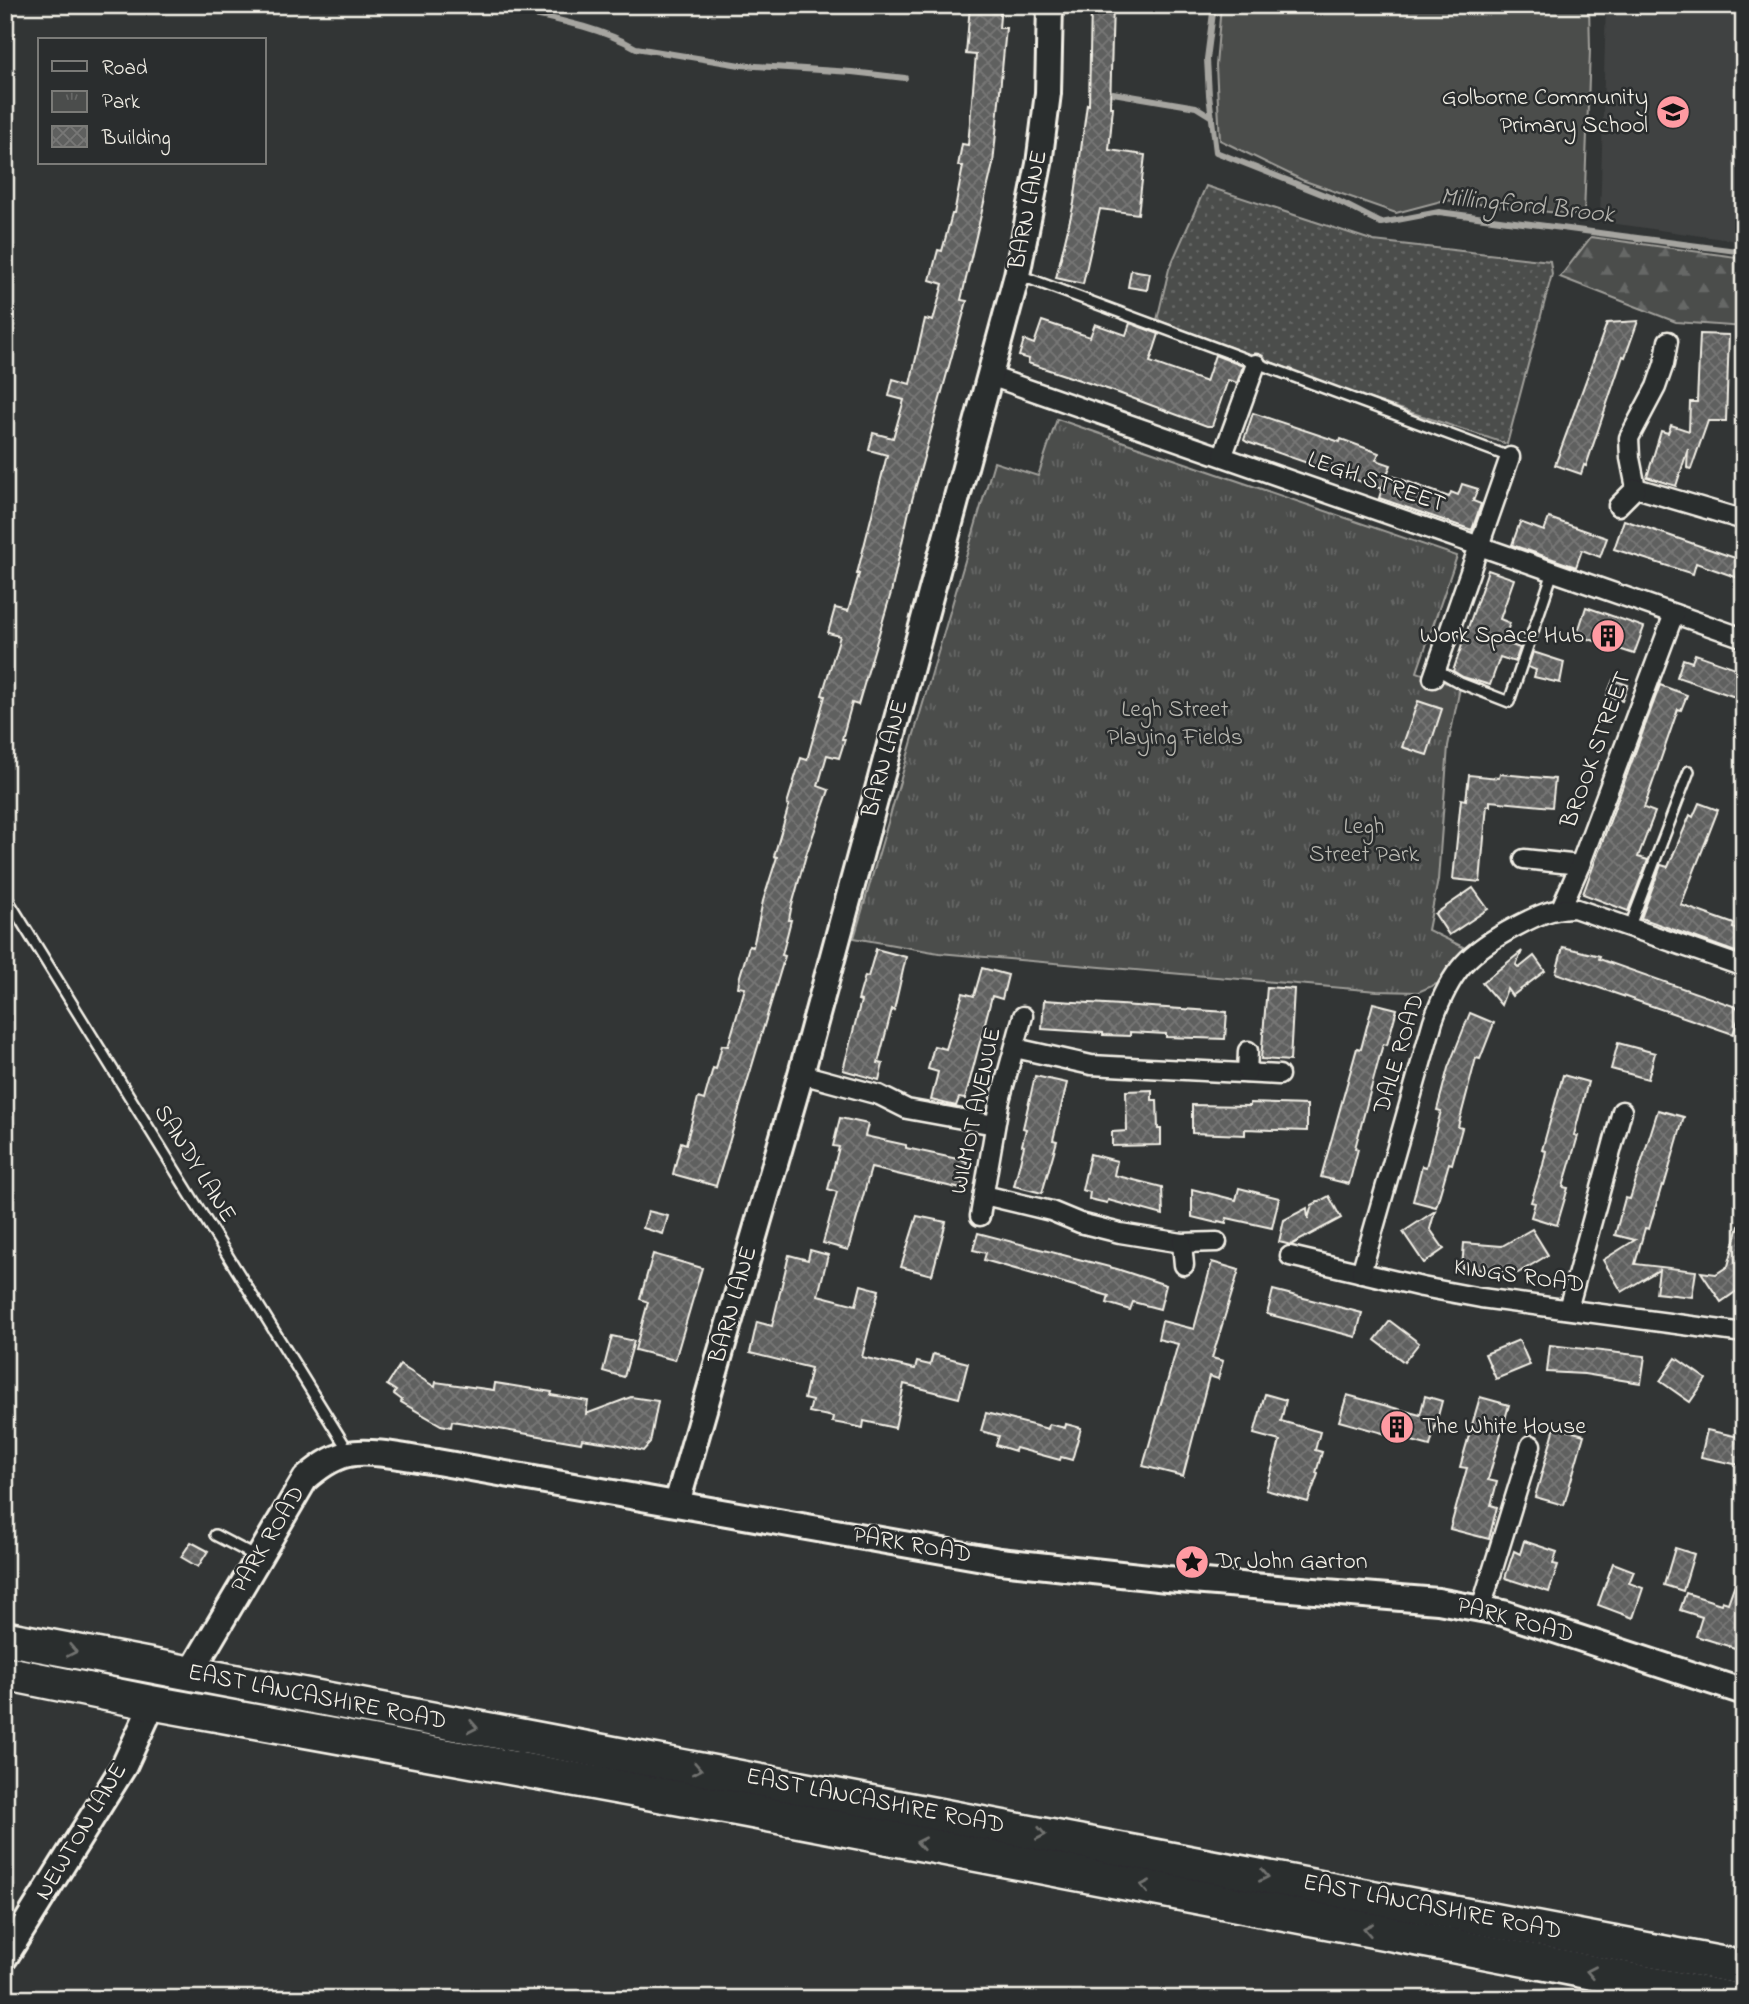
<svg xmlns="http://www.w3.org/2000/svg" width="1749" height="2004" viewBox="0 0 1749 2004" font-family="'Indie Flower',sans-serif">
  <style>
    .built { fill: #404242 }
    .grass { fill: #4b4d4c; stroke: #a09f9a; stroke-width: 2 }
    .forest { fill: url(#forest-firs); stroke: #a09f9a; stroke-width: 2 }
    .park { fill: url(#park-tufts); stroke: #a09f9a; stroke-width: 2 }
    .garden { fill: url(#garden-dots); stroke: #a09f9a; stroke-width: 2 }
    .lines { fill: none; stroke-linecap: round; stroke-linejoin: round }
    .stream { stroke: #a6a5a0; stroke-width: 6 }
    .building { fill: url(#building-cross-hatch); stroke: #f4f1e8; stroke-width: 2 }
    .lane-casing { stroke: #f4f1e8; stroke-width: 14 }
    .street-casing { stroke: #f4f1e8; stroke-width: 23 }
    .secondary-casing { stroke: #f4f1e8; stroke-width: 30 }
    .highway-casing { stroke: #f4f1e8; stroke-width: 38 }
    .lane { stroke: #2a2d2e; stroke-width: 9 }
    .street { stroke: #2a2d2e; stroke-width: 18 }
    .secondary { stroke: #2a2d2e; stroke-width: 24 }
    .highway { stroke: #2a2d2e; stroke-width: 33 }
    .oneway { stroke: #71726f }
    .labels { text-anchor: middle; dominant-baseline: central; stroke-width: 5; stroke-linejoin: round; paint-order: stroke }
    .poi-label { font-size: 24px; fill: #f4f1e8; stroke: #2a2d2e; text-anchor: end }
    .street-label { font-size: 24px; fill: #f4f1e8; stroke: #2a2d2e }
    .park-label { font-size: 24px; fill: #b9b8b1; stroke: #2a2d2e }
    .water-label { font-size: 26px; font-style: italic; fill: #b3b2ac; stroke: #2a2d2e }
  </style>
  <defs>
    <pattern id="forest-firs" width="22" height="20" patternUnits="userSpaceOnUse" patternTransform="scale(1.75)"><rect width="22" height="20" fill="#4b4d4c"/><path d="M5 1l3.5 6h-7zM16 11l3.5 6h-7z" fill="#666766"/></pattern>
    <pattern id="park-tufts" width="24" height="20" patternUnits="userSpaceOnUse" patternTransform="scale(1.75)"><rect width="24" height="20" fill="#4b4d4c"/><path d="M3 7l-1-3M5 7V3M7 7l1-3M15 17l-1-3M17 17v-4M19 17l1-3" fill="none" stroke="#666766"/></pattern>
    <pattern id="garden-dots" width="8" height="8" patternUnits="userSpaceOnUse" patternTransform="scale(1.75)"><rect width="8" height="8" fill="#4b4d4c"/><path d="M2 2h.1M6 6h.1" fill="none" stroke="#666766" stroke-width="1.8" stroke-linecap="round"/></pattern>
    <pattern id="building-cross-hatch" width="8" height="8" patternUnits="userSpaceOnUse" patternTransform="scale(1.75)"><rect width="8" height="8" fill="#5f605f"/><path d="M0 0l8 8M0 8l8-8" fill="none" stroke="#777776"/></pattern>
  </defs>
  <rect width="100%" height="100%" fill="#323535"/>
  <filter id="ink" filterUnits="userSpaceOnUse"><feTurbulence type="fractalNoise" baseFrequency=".0143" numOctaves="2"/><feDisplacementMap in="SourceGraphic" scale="14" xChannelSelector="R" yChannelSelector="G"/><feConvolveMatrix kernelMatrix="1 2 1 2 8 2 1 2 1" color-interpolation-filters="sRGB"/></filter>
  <g filter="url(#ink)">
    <polygon class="built" points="1606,5 1744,5 1744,242 1603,222 1600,219"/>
    <polygon class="grass" points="1221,5 1589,5 1590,50 1584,216 1445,200 1396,213 1302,180 1220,140 1216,66"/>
    <polygon class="forest" points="1591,237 1744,258 1744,327 1676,322 1560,277"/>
    <polygon class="park" points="1057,419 1457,556 1417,672 1460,688 1448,746 1438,880 1428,930 1465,948 1446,980 1418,992 1377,991 939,953 854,938 994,462 1038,476"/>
    <polygon class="garden" points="1206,186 1374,241 1550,261 1552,274 1507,444 1358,395 1157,320 1169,269"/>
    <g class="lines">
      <g class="stream">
        <path d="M490 5C538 17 592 23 636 48L740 65 852 72 905 78"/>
        <polyline points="1214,5 1207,59 1209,95 1216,152 1332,198 1381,223 1439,212 1744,252"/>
        <polyline points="1113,93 1196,107 1212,117"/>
      </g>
    </g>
    <g class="building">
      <polygon points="970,5 1001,5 999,28 1006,28 993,164 961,300 967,301 909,511 891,593 858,705 852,703 842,739 845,739 839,758 827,755 818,786 829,790 806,855 791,909 789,920 791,920 782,955 785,956 716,1186 673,1174 681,1142 686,1144 698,1098 704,1100 713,1068 716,1069 722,1045 728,1046 745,988 738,987 740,976 749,946 753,947 763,901 777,857 774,856 789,805 787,804 801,758 807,760 825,696 822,695 840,636 828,633 835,608 848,611 859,574 857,574 887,455 869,450 873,433 893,438 904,400 889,396 893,379 910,384 925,319 933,321 943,284 930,280 938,250 942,251 952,214 954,214 963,166 958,166 962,144 968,145 976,55 966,54"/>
      <polygon points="1091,5 1113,5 1110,107 1113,107 1109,150 1145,155 1138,214 1100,209 1083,284 1056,278 1074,203 1087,104 1089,105"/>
      <polygon points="1131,270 1150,273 1147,290 1128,287"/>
      <polygon points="1042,321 1090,337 1095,324 1126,335 1130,323 1159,334 1150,362 1206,382 1215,355 1243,366 1237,383 1228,380 1212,426 1207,426 1113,391 1028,363 1029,359 1019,356 1024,340 1034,344"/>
      <polygon points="1638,321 1625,357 1623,356 1586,466 1584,465 1581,474 1555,465 1607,323"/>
      <polygon points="1700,334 1729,335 1726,421 1708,421 1691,469 1687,468 1688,449 1676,486 1647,477 1661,431 1668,433 1671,425 1689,431 1690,402 1697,402"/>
      <polygon points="1253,413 1340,442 1341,439 1379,453 1376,460 1391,465 1387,474 1449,497 1451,492 1458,495 1462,484 1478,489 1473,501 1481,504 1472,530 1379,498 1385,479 1382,489 1247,442 1244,440"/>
      <polygon points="1549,518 1607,538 1600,557 1582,550 1576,567 1512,545 1520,522 1544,531"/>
      <polygon points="1624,520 1744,561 1744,580 1696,563 1693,574 1614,549"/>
      <polygon points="1488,570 1514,579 1500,619 1510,623 1503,642 1520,648 1515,662 1500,657 1490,685 1463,677 1453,671"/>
      <polygon points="1586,607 1644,627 1634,654 1577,635"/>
      <polygon points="1533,652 1564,662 1560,683 1534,677 1536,670 1528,667"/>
      <polygon points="1695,654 1744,671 1744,700 1677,677 1683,659 1692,662"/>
      <polygon points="1613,680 1628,685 1622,701 1607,695"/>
      <polygon points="1660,685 1687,695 1681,710 1678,709 1644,808 1655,812 1638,857 1648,860 1628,911 1583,894"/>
      <polygon points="1418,701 1442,709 1427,755 1402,747"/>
      <polygon points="1500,774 1555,779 1552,807 1490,801 1490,806 1487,805 1480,882 1453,879 1461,799 1466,800 1469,775 1499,778"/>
      <polygon points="1699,803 1718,810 1681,905 1734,924 1733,928 1744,932 1744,955 1641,918 1661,865 1668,867 1690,815 1693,817"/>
      <polygon points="1473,888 1488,909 1449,935 1435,914"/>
      <polygon points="1563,947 1600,956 1599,959 1742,1009 1733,1034 1556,973"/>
      <polygon points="876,949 906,957 894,1010 892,1009 878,1063 883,1064 879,1080 843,1070 861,1001 858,1000 865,976 868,977"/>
      <polygon points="1522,951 1516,965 1519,968 1534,956 1545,971 1512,996 1507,989 1501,1005 1482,983"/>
      <polygon points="982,968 1008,975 1002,999 992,996 965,1099 959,1098 956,1106 931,1100 938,1072 928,1069 934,1046 946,1049 963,993 974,996"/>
      <polygon points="1267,987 1294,989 1290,1061 1261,1059"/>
      <polygon points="1044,1000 1227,1012 1225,1039 1166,1037 1166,1034 1130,1032 1130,1036 1103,1035 1103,1033 1042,1029"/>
      <polygon points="1373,1003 1397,1009 1387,1045 1383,1044 1355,1148 1358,1149 1349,1184 1321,1177 1357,1048 1361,1049"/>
      <polygon points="1470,1013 1494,1023 1480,1059 1476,1058 1458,1127 1462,1128 1452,1164 1449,1163 1436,1207 1413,1201 1422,1166 1426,1167 1433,1140 1441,1111 1437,1110 1448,1068"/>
      <polygon points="1618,1043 1655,1053 1648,1079 1611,1069"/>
      <polygon points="1563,1075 1588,1082 1574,1135 1578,1136 1563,1187 1568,1188 1557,1225 1531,1217 1535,1203 1531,1202 1543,1165 1546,1151 1542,1150"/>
      <polygon points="1035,1076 1067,1083 1053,1140 1057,1141 1042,1193 1014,1186 1024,1146 1022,1145 1026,1129 1023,1128"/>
      <polygon points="1152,1090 1152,1100 1157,1100 1158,1129 1161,1129 1161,1145 1112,1146 1112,1132 1127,1131 1126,1091"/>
      <polygon points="1250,1103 1307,1105 1307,1131 1245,1129 1245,1135 1192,1133 1192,1105 1250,1106"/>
      <polygon points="1658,1110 1684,1117 1664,1186 1662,1185 1649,1229 1645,1228 1635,1264 1696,1271 1692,1297 1656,1293 1659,1270 1622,1292 1603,1260 1635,1240 1615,1235 1625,1198 1630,1199"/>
      <polygon points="840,1118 868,1124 865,1136 906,1145 906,1148 967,1161 961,1189 871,1168 848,1250 823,1243 837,1192 828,1189 839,1147 833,1146"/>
      <polygon points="1090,1154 1117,1161 1114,1175 1162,1187 1163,1215 1108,1200 1107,1203 1089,1199 1090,1192 1082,1190"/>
      <polygon points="1239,1188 1279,1198 1272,1228 1227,1218 1226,1223 1218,1221 1217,1223 1192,1217 1192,1189 1236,1200"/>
      <polygon points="1329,1196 1341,1218 1291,1245 1279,1242 1284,1220 1307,1208 1308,1219 1312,1205"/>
      <polygon points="648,1211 668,1216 663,1234 643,1228"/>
      <polygon points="1435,1211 1430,1229 1444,1249 1424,1263 1403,1232"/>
      <polygon points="917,1216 946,1222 932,1275 901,1267"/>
      <polygon points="1739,1226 1744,1227 1744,1286 1721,1302 1701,1272 1716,1274 1728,1266"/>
      <polygon points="1532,1229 1548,1255 1518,1273 1462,1268 1464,1243 1502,1246"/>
      <polygon points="978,1233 1117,1269 1166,1285 1160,1309 1133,1302 1130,1310 1107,1303 1109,1296 984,1260 986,1253 973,1250"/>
      <polygon points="810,1250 828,1255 818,1295 856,1305 861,1285 879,1290 862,1357 915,1369 917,1362 930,1365 933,1354 968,1363 959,1398 904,1384 895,1428 864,1421 863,1428 849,1425 832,1422 833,1417 809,1412 812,1401 804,1399 811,1368 750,1353 757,1322 772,1326 789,1255 808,1260"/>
      <polygon points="653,1254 702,1268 675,1360 635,1350 648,1302 640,1299"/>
      <polygon points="1212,1262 1239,1270 1212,1358 1223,1361 1218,1379 1209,1376 1183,1476 1143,1466 1178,1344 1158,1339 1162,1321 1194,1329"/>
      <polygon points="1273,1290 1362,1313 1356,1337 1267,1314"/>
      <polygon points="1390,1321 1419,1343 1404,1362 1375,1340"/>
      <polygon points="612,1336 634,1341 624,1377 603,1371"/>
      <polygon points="1519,1340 1530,1365 1496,1379 1485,1354"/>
      <polygon points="1550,1345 1645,1356 1641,1383 1584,1374 1547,1372"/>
      <polygon points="1676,1358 1706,1379 1690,1402 1660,1381"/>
      <polygon points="400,1365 435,1387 436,1382 494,1390 495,1383 552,1392 551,1395 588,1401 586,1414 631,1397 658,1401 650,1443 643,1451 616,1444 582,1439 581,1443 452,1421 451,1427 441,1425 401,1402 402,1400 394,1394 396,1391 387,1385"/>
      <polygon points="1265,1394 1286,1400 1281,1421 1320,1432 1315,1450 1322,1452 1316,1473 1318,1474 1308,1502 1266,1490 1280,1441 1254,1434"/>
      <polygon points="1347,1395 1420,1415 1425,1396 1442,1401 1430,1446 1339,1421"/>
      <polygon points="1480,1397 1509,1405 1488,1480 1497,1482 1491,1505 1497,1507 1489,1539 1450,1529 1467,1468 1460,1467"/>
      <polygon points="986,1413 1048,1429 1049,1424 1065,1428 1066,1424 1081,1428 1072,1460 1061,1457 1060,1460 1016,1448 1015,1451 996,1445 999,1436 981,1431"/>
      <polygon points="1555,1427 1584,1435 1564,1505 1535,1497"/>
      <polygon points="1707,1430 1744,1438 1744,1466 1701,1457"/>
      <polygon points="1524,1541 1557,1552 1553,1564 1558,1565 1549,1592 1505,1578 1514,1551 1520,1554"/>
      <polygon points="191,1542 208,1551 198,1567 181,1557"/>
      <polygon points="1675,1548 1694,1554 1683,1591 1664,1585"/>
      <polygon points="1613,1563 1634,1571 1629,1583 1643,1588 1633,1618 1598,1605"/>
      <polygon points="1742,1564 1744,1564 1744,1631 1738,1649 1696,1636 1702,1617 1680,1610 1686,1593 1721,1604 1722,1601 1728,1603"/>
    </g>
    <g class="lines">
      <g class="lane-casing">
        <g id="lane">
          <polyline points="1019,275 1510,457"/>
          <polyline points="1436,669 1460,683 1509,702 1553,572"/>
          <polyline points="5,895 349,1452"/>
          <polyline points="1630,926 1689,771"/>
          <polyline points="215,1535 257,1557"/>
        </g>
      </g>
      <g class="street-casing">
        <g id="street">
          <polyline points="1668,341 1664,364 1656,387 1629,438 1630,458 1636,488 1744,520"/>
          <polyline points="990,376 1744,638"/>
          <polyline points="1223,455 1256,364"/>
          <polyline points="1618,506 1636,488"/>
          <polyline points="1433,678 1510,457"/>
          <polyline points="1524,859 1580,865"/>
          <polyline points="1561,908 1580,865 1674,614"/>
          <polyline points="1015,1048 1091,1065 1279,1075"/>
          <polyline points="1247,1073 1248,1051"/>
          <polyline points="801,1074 879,1095 907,1109 995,1125"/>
          <polyline points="984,1195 1051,1211 1080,1223 1120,1233 1182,1243 1217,1242"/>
          <polyline points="980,1216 999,1104 1023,1016"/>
          <polyline points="1182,1243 1184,1265"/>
          <polyline points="1290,1256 1422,1287 1481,1298 1744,1333"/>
          <path d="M1361 1273 1433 1021C1451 970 1469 951 1517 926 1536 916 1552 908 1574 908L1744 967"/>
          <polyline points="1568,1309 1622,1111"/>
          <polyline points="1481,1608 1531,1445"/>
        </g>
      </g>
      <g class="secondary-casing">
        <g id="secondary">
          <polyline points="677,1503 801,1074 1017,275 1039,164 1048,93 1050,5"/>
          <path d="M190 1674 305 1479C318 1468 331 1458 348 1454 372 1449 413 1459 437 1462L1000 1561 1167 1579 1438 1601 1503 1613 1744 1692"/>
          <polyline points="5,1957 124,1766 153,1703"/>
        </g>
      </g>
      <g class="highway-casing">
        <g id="highway">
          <polyline points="5,1638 1744,1968"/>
          <polyline points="5,1673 153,1703 739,1809 1731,1999"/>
        </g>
      </g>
      <use href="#lane" class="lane"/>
      <use href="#street" class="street"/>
      <use href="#secondary" class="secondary"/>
      <use href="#highway" class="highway"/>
    </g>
    <defs><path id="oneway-chevron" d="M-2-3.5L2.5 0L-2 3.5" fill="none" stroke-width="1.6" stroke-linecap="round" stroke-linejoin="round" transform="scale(1.75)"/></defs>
    <g class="oneway">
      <use href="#oneway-chevron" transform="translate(72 1651) rotate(11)"/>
      <use href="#oneway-chevron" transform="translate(473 1727) rotate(11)"/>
      <use href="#oneway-chevron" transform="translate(697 1769) rotate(11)"/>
      <use href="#oneway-chevron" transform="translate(1041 1834) rotate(11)"/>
      <use href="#oneway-chevron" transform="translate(921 1843) rotate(-169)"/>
      <use href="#oneway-chevron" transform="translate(1264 1876) rotate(11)"/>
      <use href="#oneway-chevron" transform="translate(1145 1886) rotate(-169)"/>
      <use href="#oneway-chevron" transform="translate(1368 1929) rotate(-169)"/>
      <use href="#oneway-chevron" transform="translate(1591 1972) rotate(-169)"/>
    </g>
  </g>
  <defs>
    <g id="school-disc" transform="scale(1.75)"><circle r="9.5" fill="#ff9aa2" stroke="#2a2d2e"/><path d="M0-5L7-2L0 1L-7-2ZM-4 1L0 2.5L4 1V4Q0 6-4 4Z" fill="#111"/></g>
    <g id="building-disc" transform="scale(1.75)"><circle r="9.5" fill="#ff9aa2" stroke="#2a2d2e"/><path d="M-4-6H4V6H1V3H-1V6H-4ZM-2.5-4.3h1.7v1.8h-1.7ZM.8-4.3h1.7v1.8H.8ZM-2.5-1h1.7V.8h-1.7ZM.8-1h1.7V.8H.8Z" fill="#111"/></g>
    <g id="sight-disc" transform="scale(1.75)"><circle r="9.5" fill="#ff9aa2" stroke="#2a2d2e"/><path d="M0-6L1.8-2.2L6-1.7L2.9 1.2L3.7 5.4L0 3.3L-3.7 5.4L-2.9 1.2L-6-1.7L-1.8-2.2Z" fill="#111"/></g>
  </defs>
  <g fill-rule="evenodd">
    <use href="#school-disc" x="1673" y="112"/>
    <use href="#building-disc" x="1608" y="636"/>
    <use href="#building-disc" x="1397" y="1427"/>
    <use href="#sight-disc" x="1192" y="1562"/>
  </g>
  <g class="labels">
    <g class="poi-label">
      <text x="1648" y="98">Golborne Community<tspan x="1648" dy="28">Primary School</tspan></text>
      <text x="1584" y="636">Work Space Hub</text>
      <text x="1422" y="1427" text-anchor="start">The White House</text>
      <text x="1216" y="1562" text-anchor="start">Dr John Garton</text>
    </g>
    <g class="street-label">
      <text transform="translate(1029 210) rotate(-79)">BARN LANE</text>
      <text transform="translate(1376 483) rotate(19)">LEGH STREET</text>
      <text transform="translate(1597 750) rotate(-70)">BROOK STREET</text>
      <text transform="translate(886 759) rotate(-75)">BARN LANE</text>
      <text transform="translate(1400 1054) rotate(-73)">DALE ROAD</text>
      <text transform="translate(977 1111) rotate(-78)">WILMOT AVENUE</text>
      <text transform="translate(194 1164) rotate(58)">SANDY LANE</text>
      <text transform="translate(1519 1277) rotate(8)">KINGS ROAD</text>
      <text transform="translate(734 1305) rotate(-74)">BARN LANE</text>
      <text transform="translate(269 1540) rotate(-59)">PARK ROAD</text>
      <text transform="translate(912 1546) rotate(10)">PARK ROAD</text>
      <text transform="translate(1515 1621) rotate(15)">PARK ROAD</text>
      <text transform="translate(317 1698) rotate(11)">EAST LANCASHIRE ROAD</text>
      <text transform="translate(875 1802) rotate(11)">EAST LANCASHIRE ROAD</text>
      <text transform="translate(82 1832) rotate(-59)">NEWTON LANE</text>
      <text transform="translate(1432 1908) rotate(11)">EAST LANCASHIRE ROAD</text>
    </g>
    <g class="park-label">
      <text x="1175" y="710">Legh Street<tspan x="1175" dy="28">Playing Fields</tspan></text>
      <text x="1364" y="827">Legh<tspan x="1364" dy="28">Street Park</tspan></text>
    </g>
    <g class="water-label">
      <text transform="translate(1527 207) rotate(6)">Millingford Brook</text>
    </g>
  </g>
  <rect width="1749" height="2004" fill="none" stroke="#2a2d2e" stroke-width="28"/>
  <rect x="14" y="14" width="1721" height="1976" fill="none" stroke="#f4f1e8" stroke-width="2.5" filter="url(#ink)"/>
  <rect x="38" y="38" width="228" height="126" fill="#2a2d2e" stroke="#7b7b78" stroke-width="2"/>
  <rect x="52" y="61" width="35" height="10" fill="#2a2d2e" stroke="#7b7b78" stroke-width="2"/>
  <text x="102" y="74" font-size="21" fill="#f4f1e8">Road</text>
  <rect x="52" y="91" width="35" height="21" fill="url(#park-tufts)" stroke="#7b7b78" stroke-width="2"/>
  <text x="102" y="108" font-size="21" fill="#f4f1e8">Park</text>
  <rect x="52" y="126" width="35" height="21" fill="url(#building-cross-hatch)" stroke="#7b7b78" stroke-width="2"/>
  <text x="102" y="144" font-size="21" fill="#f4f1e8">Building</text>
</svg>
